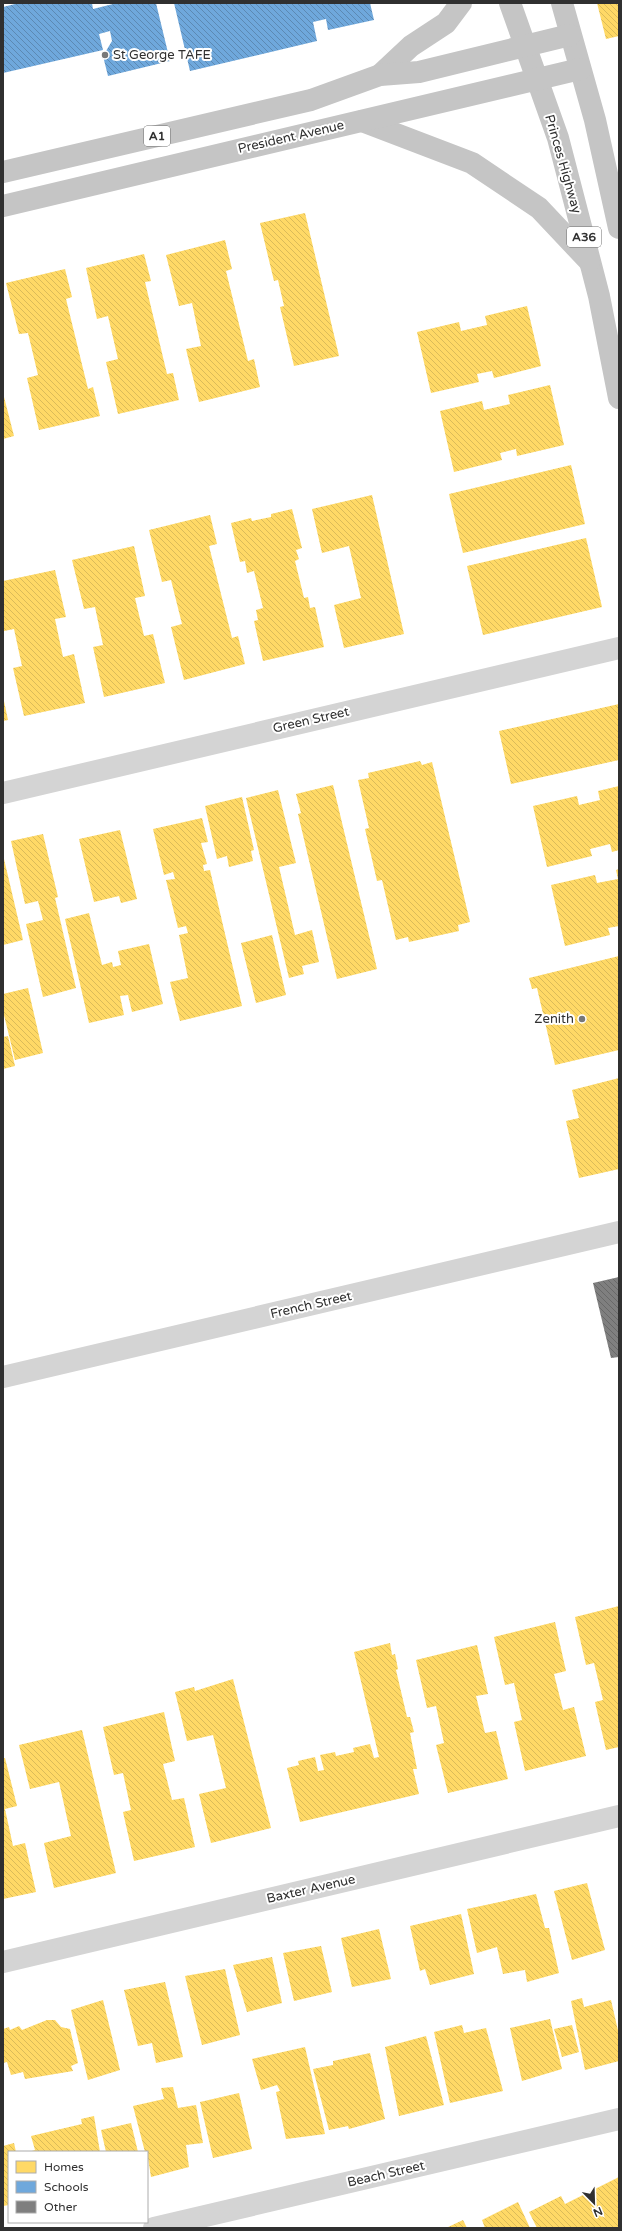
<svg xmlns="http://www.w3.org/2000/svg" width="622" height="2231" viewBox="0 0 622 2231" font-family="'Varela Round',sans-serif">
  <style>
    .homes { fill: url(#homes-back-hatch) }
    .schools { fill: url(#schools-back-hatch) }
    .building { fill: url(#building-back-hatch) }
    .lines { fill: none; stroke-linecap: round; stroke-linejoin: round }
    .minor { stroke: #d4d4d4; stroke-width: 22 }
    .trunk { stroke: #c5c5c5; stroke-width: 22 }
    .poi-dot { fill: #787878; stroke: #fff; stroke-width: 1.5 }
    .labels { text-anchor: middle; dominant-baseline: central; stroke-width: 4; stroke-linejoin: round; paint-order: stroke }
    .shield { fill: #fff; stroke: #6e6e6e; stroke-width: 1 }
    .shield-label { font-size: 12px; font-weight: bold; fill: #303030 }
    .poi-label { font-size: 13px; fill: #303030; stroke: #fff; text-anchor: start }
    .street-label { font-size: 13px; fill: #303030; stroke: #fff }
  </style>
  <defs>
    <pattern id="homes-back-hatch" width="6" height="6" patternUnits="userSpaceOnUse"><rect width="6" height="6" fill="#ffd966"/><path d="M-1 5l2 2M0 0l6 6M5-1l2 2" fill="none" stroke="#dbbb59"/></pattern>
    <pattern id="schools-back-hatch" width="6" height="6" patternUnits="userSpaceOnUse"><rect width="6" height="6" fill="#6fa8dc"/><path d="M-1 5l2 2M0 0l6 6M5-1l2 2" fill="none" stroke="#5c89b3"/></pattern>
    <pattern id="building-back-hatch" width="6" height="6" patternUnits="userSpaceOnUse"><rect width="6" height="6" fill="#7f7f7f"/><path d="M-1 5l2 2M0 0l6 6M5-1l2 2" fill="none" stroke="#686868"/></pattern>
  </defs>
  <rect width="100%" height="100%" fill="#fff"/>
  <g class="homes">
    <polygon points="597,3 619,3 619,36 606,39"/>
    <polygon points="305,213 339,356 294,366 280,307 284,306 278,280 274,281 260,223"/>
    <polygon points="225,240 232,269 226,271 248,361 254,359 260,387 199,402 186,349 201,346 192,303 179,306 166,255"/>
    <polygon points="144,254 151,281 145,282 167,374 173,373 179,400 118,414 106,362 118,359 108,316 97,319 86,268"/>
    <polygon points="65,269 72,297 66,299 88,389 93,387 100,416 39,430 27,378 38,375 28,333 19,334 6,283"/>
    <polygon points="527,306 541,366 494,378 492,371 477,374 479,382 431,393 417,332 459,322 461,331 487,325 485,316"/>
    <polygon points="550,385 564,445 517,456 516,449 500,453 502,460 454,472 440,411 482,401 484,410 510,404 508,395"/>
    <polygon points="3,393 14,436 3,439"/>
    <polygon points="571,465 585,524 463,553 449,494"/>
    <polygon points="372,495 404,634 344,648 334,605 361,598 349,546 322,553 312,509"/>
    <polygon points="292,509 302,548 296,550 299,559 295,561 304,598 308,597 310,608 315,607 324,647 263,661 254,621 258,620 256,610 263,608 254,571 247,573 245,561 240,562 231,523 251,518 252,521 271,517 271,514"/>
    <polygon points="210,515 217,544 209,546 232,638 238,636 245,664 184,680 171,627 182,624 171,580 162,582 149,530"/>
    <polygon points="586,538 602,607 483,635 467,566"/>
    <polygon points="134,546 145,596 135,598 144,636 153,634 165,683 104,697 93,647 103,645 95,607 84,609 72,560"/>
    <polygon points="55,570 66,617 55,619 63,657 74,654 85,703 24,716 13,668 22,666 14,629 4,631 3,626 3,581"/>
    <polygon points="4,701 8,720 3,721 3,702"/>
    <polygon points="619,704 619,760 511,784 499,731"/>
    <polygon points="420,761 422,765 432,762 470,922 458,925 459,931 409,942 408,937 396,940 382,880 377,881 365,829 369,828 358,780 369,778 368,773"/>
    <polygon points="333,785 377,969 337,979 298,814 301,813 296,794"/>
    <polygon points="619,786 619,850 612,852 610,844 590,849 592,856 547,867 533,806 577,796 579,805 600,800 598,791"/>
    <polygon points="278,790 296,863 279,867 295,935 312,930 319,962 302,966 304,974 289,978 246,798"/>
    <polygon points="242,797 254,850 251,851 253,861 229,867 227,856 217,859 205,806"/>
    <polygon points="202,818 208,842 201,843 207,864 203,865 204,871 210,870 242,1006 180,1021 170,982 188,978 179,935 188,933 186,926 178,928 166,880 175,879 173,872 164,875 153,829"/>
    <polygon points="120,830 137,899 121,903 119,896 94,902 79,839"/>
    <polygon points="43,834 58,897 55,898 76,988 43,997 26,924 43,920 38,901 25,904 11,841"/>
    <polygon points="4,859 23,940 3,945 3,860"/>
    <polygon points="619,869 619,926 608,928 610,935 565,946 551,885 595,875 597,883 618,879 616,870"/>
    <polygon points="89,913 102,965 112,962 113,967 121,965 118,951 149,944 163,1004 132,1012 128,995 120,996 124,1015 89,1023 65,919"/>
    <polygon points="272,935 286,995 256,1003 241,943"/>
    <polygon points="619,956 619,1050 555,1065 537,988 532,989 529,978"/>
    <polygon points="28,988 43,1053 15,1060 3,1011 3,994"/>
    <polygon points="8,1036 15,1066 3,1069 3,1037"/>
    <polygon points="619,1078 619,1169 579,1178 566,1121 579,1118 572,1090"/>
    <polygon points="619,1606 619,1747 606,1750 595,1702 603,1700 594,1663 586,1665 575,1617"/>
    <polygon points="555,1622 566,1671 554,1674 563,1710 574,1707 586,1756 525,1771 514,1722 522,1720 514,1683 505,1685 494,1637"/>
    <polygon points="390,1643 392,1655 395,1654 398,1669 396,1670 407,1717 410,1717 414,1732 410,1733 417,1769 413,1769 419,1794 300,1822 287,1768 299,1765 298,1761 315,1757 318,1771 324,1770 320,1755 335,1752 336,1756 354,1752 353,1748 370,1744 374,1758 379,1757 354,1652"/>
    <polygon points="477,1645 488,1694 476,1696 485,1733 496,1731 508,1779 448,1793 436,1745 444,1743 436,1706 427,1708 416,1660"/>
    <polygon points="233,1679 271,1828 211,1843 199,1794 226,1788 213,1735 187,1741 175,1692 194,1687 195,1691"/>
    <polygon points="164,1712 175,1761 163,1764 172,1800 184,1798 195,1847 134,1861 123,1812 131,1810 123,1773 114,1775 103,1727"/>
    <polygon points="82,1730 116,1873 54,1888 44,1843 71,1836 59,1782 30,1789 19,1745"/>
    <polygon points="3,1758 5,1758 17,1806 5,1809 13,1846 25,1843 36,1892 3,1899"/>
    <polygon points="587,1883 605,1950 572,1960 554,1891"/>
    <polygon points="536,1894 545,1928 549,1928 559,1973 527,1982 525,1970 503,1974 497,1947 477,1953 467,1909"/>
    <polygon points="461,1914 474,1974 430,1985 425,1969 420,1971 410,1926"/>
    <polygon points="379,1929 391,1979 352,1987 341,1938"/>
    <polygon points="321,1946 332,1992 294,2001 283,1953"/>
    <polygon points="272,1957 282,2003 247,2012 233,1965"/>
    <polygon points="225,1969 240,2035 202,2045 185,1976"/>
    <polygon points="165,1982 183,2057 156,2063 152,2043 138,2046 124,1990"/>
    <polygon points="582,1998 584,2007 611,2000 619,2035 619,2061 585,2070 571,2001"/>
    <polygon points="103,2000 120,2070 88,2080 71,2010"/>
    <polygon points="550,2019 562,2069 522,2081 510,2028"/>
    <polygon points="47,2020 55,2020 61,2027 70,2029 78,2063 71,2066 73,2071 25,2079 23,2072 11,2075 7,2062 3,2063 3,2029 9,2027 10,2030 19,2026 22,2030"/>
    <polygon points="462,2025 464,2033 486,2028 503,2091 450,2103 434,2032"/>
    <polygon points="572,2025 579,2052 562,2057 554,2029"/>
    <polygon points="426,2036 444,2105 399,2116 385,2047"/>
    <polygon points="305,2047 325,2134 286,2139 276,2092 280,2091 277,2085 261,2090 252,2059"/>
    <polygon points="370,2053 385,2119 349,2129 348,2126 329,2130 313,2069 333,2065 333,2061"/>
    <polygon points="173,2087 178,2108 196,2105 203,2143 186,2145 189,2167 151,2177 147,2152 145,2152 133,2106 164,2099 161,2088"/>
    <polygon points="239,2093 252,2149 213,2158 200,2102"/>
    <polygon points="94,2116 100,2152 29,2152 35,2150 31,2136 82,2124 81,2119"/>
    <polygon points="131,2123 138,2152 106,2152 101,2130"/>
    <polygon points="14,2143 16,2152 9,2152 9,2205 3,2206 3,2146"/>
    <polygon points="619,2177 619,2228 537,2228 529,2212 561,2196 565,2204"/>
    <polygon points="518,2202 530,2228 485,2228 482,2220"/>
    <polygon points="463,2220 467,2228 446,2228"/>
  </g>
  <g class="schools">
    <polygon points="19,3 92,3 93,9 117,3 156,3 170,61 108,76 103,56 112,41 110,31 99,34 103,50 3,73 3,7"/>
    <polygon points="174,3 370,3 374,20 328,30 326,19 313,22 317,41 190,71"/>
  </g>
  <polygon class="building" points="619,1277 619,1357 611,1358 593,1283"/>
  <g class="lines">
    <g class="minor">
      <polyline points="3,793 619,648"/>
      <polyline points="3,1377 619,1232"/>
      <polyline points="3,1962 619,1816"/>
      <polyline points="154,2228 619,2119"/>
    </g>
    <g class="trunk">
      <polyline points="510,3 558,138 599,296 619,398"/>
      <polyline points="562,3 595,120 619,228"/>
      <polyline points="380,75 411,46 446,23 461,3"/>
      <polyline points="362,121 472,163 539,208 589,261"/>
      <polyline points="3,172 311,100 380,75 419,72 570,35"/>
      <polyline points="3,206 580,69"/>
    </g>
  </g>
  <g class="poi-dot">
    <circle cx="105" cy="55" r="4"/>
    <circle cx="582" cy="1019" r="4"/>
  </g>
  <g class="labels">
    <g class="shield">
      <rect x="144" y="126" width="26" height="20" rx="3"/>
      <rect x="567" y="227" width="34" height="20" rx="3"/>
    </g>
    <g class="shield-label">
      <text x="157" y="136">A1</text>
      <text x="584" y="237">A36</text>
    </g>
    <g class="poi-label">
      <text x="113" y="55">St George TAFE</text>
      <text x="574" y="1019" text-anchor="end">Zenith</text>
    </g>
    <g class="street-label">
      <text transform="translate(291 137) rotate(-13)">President Avenue</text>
      <text transform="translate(563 164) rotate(74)">Princes Highway</text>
      <text transform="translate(311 720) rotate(-13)">Green Street</text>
      <text transform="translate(311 1305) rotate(-13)">French Street</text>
      <text transform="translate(311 1889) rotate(-13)">Baxter Avenue</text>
      <text transform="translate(386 2174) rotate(-13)">Beach Street</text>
    </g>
  </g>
  <rect width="622" height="2231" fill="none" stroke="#303030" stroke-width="8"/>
  <rect x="8" y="2151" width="140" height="72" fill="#ffffff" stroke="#acacac"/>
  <rect x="16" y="2161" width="20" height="12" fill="#ffd966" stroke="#acacac"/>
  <text x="44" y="2171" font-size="12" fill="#303030">Homes</text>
  <rect x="16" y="2181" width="20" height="12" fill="#6fa8dc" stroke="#acacac"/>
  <text x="44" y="2191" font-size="12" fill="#303030">Schools</text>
  <rect x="16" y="2201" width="20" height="12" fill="#7f7f7f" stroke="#acacac"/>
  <text x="44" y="2211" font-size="12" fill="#303030">Other</text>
  <g transform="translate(594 2203) rotate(157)" stroke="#ffffff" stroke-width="3" paint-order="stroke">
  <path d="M0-3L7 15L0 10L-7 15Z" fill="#303030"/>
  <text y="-6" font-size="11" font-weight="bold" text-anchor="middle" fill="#303030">N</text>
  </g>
</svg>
